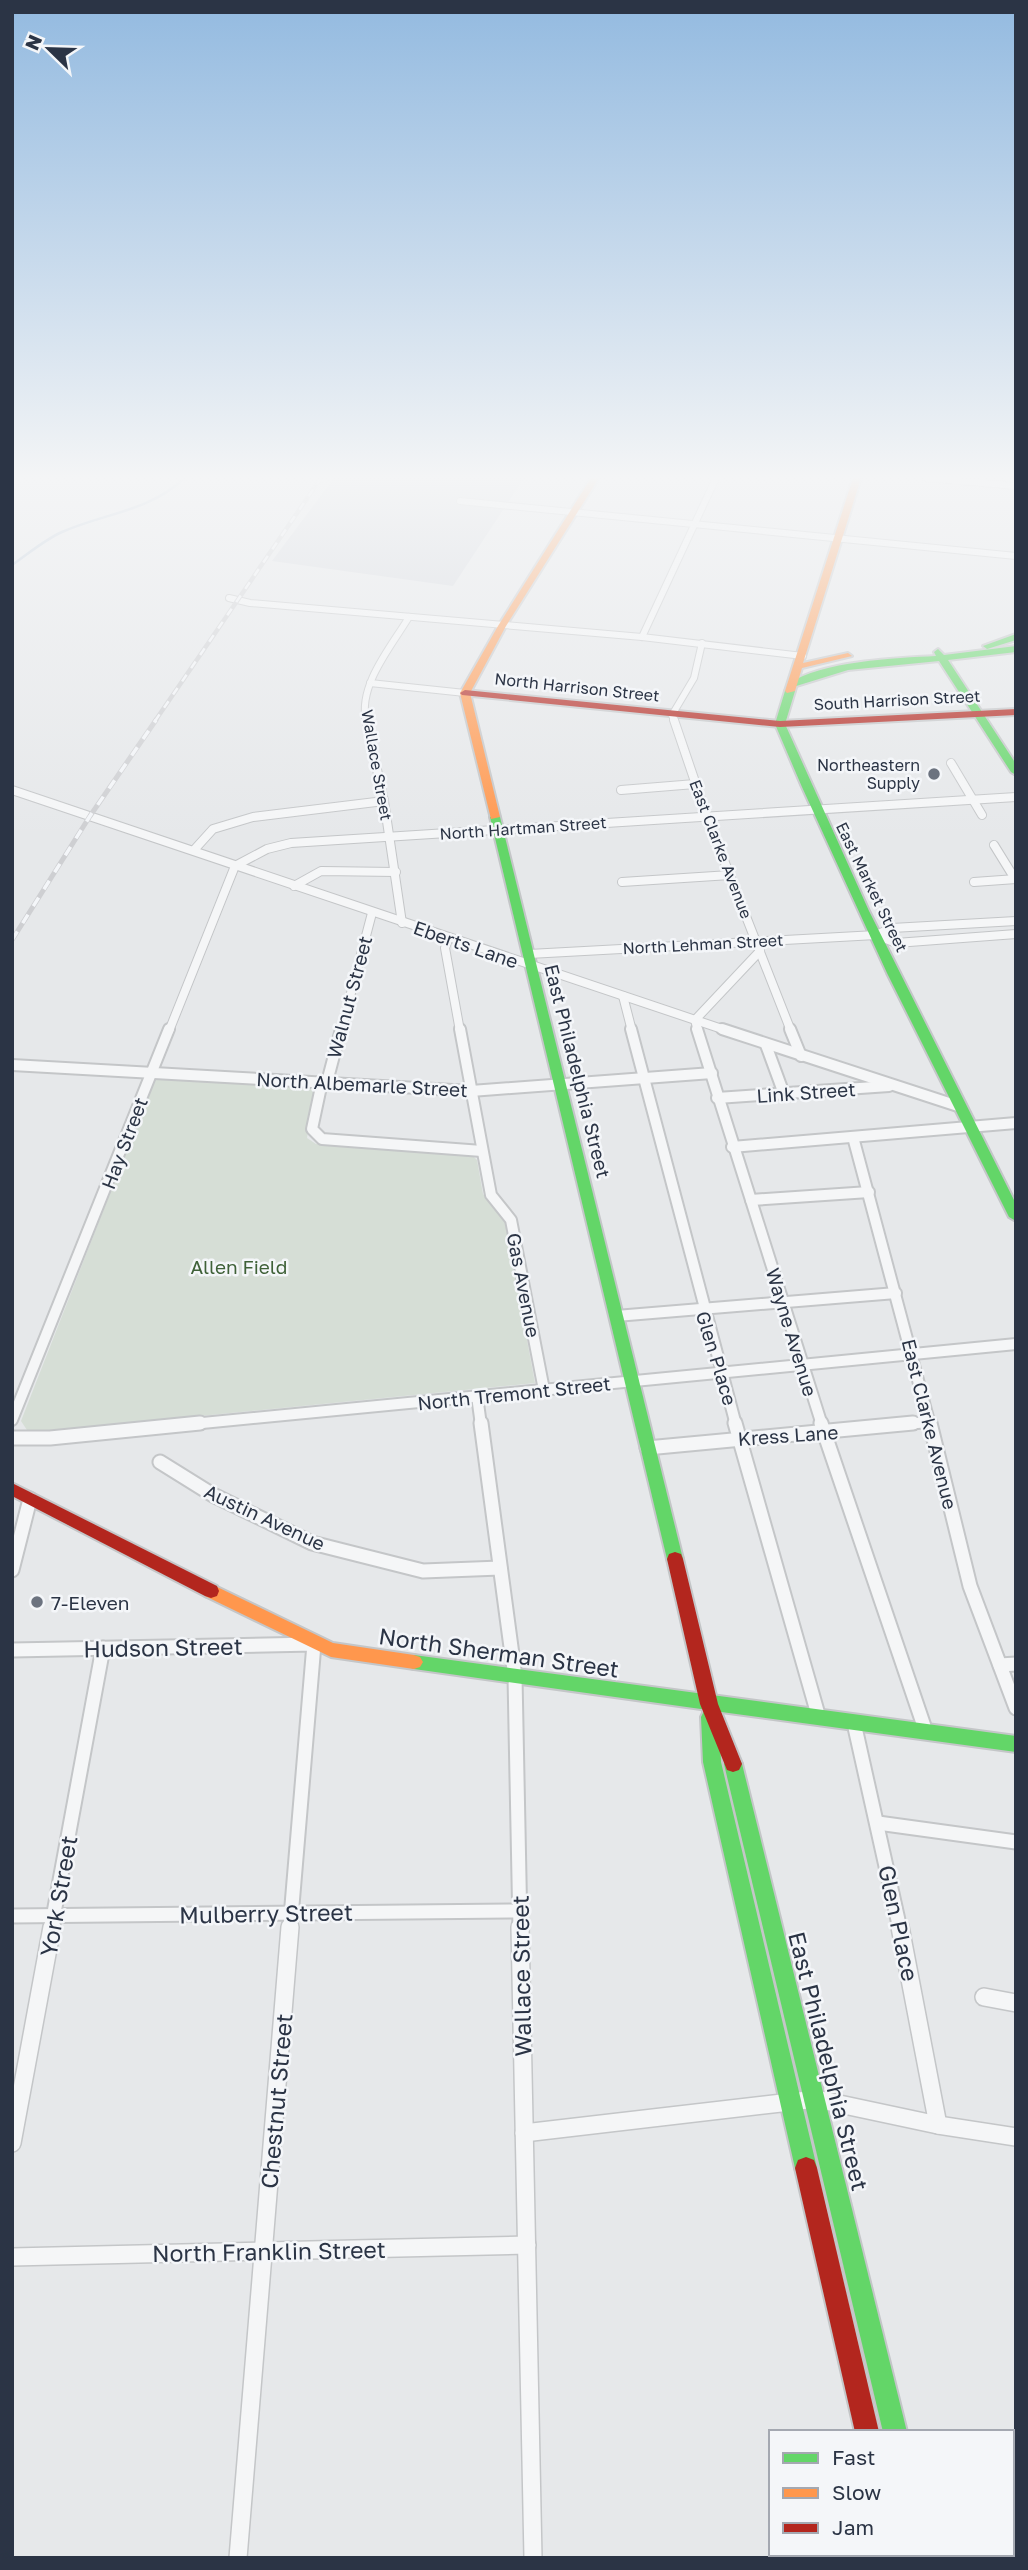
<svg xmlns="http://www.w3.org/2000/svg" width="1028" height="2570" viewBox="0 0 1028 2570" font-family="'Golos Text',sans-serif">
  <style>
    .built { fill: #d4d7dd }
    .green { fill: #d6ded6 }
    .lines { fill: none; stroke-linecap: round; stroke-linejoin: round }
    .stream { stroke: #b4c4d5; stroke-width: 2.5 }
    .street-far4-casing { stroke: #c4c6c8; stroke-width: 8 }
    .street-far3-casing { stroke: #c4c6c8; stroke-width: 10 }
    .street-far2-casing { stroke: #c4c6c8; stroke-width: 14 }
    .street-far1-casing { stroke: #c4c6c8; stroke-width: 17 }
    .street-casing { stroke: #c4c6c8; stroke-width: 20 }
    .fast-casing { stroke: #c4c6c8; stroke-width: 4 }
    .slow-casing { stroke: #c4c6c8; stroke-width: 4 }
    .jam-casing { stroke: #c4c6c8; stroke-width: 4 }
    .street-far4 { stroke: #f5f6f7; stroke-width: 6 }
    .street-far3 { stroke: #f5f6f7; stroke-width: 8 }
    .street-far2 { stroke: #f5f6f7; stroke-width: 10 }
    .street-far1 { stroke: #f5f6f7; stroke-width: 13 }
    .street { stroke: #f5f6f7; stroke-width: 17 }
    .fast { fill: #63d668; fill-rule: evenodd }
    .slow { fill: #ff974d; fill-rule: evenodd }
    .jam { fill: #b3261e; fill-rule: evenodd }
    .rail-far1-casing { stroke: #cecfd2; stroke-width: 4.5 }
    .rail-casing { stroke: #cecfd2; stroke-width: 5 }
    .rail-far1 { stroke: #f4f6f9; stroke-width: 2.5; stroke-dasharray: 8; stroke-linecap: butt }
    .rail { stroke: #f4f6f9; stroke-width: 3.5; stroke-dasharray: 10; stroke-linecap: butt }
    .poi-dot { fill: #6c737f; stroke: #f4f6f9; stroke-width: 2.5 }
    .labels { text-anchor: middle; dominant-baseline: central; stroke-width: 5; stroke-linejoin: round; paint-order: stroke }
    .far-street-label { font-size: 16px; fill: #2b3445; stroke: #f4f6f9 }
    .far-poi-label { font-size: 16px; fill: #2b3445; stroke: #f4f6f9; text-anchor: end }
    .street-label { font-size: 19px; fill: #2b3445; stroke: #f4f6f9 }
    .park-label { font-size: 19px; fill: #3f6138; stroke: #f4f6f9 }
    .poi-label { font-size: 19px; fill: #2b3445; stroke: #f4f6f9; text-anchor: start }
    .near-street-label { font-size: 23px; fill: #2b3445; stroke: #f4f6f9 }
  </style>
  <rect width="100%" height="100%" fill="#e6e8ea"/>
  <polygon class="built" points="334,478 524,478 453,586 272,561"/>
  <polygon class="green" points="155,1078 315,1086 307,1138 316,1144 473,1156 477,1160 483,1194 505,1222 535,1383 29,1433 21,1421"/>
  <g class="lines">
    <path class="stream" d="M12 565C28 554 44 540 62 532 107 512 146 513 185 478"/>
    <g class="street-far4-casing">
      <g id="street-far4">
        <polyline points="926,478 1016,486"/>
        <polyline points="460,501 1016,556"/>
        <polyline points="229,598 250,603 642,637 803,656"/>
        <polyline points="642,637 716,478"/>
        <polyline points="370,683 465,693"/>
        <path d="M366 721C358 685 391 647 409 617"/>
        <polyline points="674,721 672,715 694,678 702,643"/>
      </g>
    </g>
    <g class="street-far3-casing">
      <g id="street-far3">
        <polyline points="366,720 384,801 402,923"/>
        <polyline points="674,720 707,817 791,1031"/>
        <polyline points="951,763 982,815"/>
        <polyline points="12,790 728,1031"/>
        <polyline points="621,790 695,784"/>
        <polyline points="994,845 1015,879"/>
        <polyline points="194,850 213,829 253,817 384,801"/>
        <polyline points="235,866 267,849 291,843 1016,797"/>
        <polyline points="622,882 730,875"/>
        <polyline points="974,882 1016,879"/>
        <polyline points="294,886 321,871 396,872"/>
        <polyline points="876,935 896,943 1016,934"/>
        <polyline points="448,939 445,948 460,1031"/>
        <polyline points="529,954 876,935 892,928 1016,921"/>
        <polyline points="623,996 632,1031"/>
        <polyline points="169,1031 235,866"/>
        <polyline points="341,1031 372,913"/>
        <polyline points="698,1031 695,1020 760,951"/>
      </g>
    </g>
    <g class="street-far2-casing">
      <g id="street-far2">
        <polyline points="460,1029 491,1195 511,1220 544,1390"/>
        <polyline points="631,1029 736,1425"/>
        <polyline points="697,1029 822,1425"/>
        <polyline points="722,1029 961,1107"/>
        <polyline points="790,1029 801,1056"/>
        <polyline points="766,1045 784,1094"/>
        <polyline points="12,1065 471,1091 712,1073"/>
        <polyline points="322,1082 312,1129 322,1139 482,1151"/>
        <polyline points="327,1082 341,1029"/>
        <polyline points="717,1098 889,1086"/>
        <polyline points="853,1137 930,1425"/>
        <polyline points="732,1147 1016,1123"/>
        <polyline points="751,1200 869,1192"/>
        <polyline points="616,1316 896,1293"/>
        <polyline points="477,1396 481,1425"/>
        <polyline points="12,1420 169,1029"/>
        <polyline points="182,1425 1016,1344"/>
        <polyline points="894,1425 929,1422"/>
      </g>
    </g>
    <g class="street-far1-casing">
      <g id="street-far1">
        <polyline points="481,1423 515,1677 520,1929"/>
        <polyline points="735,1423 819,1718"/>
        <polyline points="821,1423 926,1732"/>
        <polyline points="930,1423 970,1586 1016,1708"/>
        <polyline points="12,1438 50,1438 200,1423"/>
        <polyline points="647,1448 913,1423"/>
        <polyline points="160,1462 213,1495 312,1543 423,1571 500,1568"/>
        <polyline points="12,1570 30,1499"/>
        <polyline points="12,1650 314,1644 290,1929"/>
        <polyline points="1000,1665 1016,1664"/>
        <polyline points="854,1723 900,1929"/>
        <polyline points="878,1823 1016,1842"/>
        <polyline points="12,1916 520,1911"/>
        <polyline points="51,1929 103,1648"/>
      </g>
    </g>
    <g class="street-casing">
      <g id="street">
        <polyline points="520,1927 533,2558"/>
        <polyline points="900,1927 938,2125"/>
        <polyline points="984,1997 1016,2003"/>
        <polyline points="524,2133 816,2099 938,2125 1016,2137"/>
        <polyline points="12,2143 52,1927"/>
        <polyline points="12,2257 527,2245"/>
        <polyline points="238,2558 290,1927"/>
      </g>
    </g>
    <g class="fast-casing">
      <g id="fast">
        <polygon points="1016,634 1016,640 987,649 983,646"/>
        <path d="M1016 646V652L948 660 1016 764V775L1011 772 939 661 848 670 793 687 788 684C822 661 895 658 936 656L934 652 938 649 944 655Z"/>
        <polygon points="790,688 795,691 785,724 869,911 1016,1204 1016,1221 1009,1217 887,973 802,787 775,724 785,691"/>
        <polygon points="495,814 500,817 683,1559 681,1564 675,1566 669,1564 667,1559 490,817"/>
        <polygon points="414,1655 1016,1736 1016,1752 714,1711 719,1717 721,1762 817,2168 814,2176 806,2179 798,2176 795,2168 703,1762 701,1717 704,1711 708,1710 414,1669 408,1667 405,1662 408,1657"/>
        <polygon points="733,1756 739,1758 742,1764 907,2432 883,2432 724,1764 727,1758"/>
        <polygon points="883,2554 907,2554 908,2558 884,2558"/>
        <polygon points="913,2554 937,2554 938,2558 914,2558"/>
      </g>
    </g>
    <g class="slow-casing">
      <g id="slow">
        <polygon points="591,478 599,478 506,626 470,693 500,817 491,819 460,693 498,626"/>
        <polygon points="853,478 861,478 803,663 848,653 852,656 802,668 795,691 787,693 785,691"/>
        <polygon points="211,1584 333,1643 414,1655 420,1657 423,1662 420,1667 414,1669 331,1657 205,1596 203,1591 205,1586"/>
      </g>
    </g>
    <g class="jam-casing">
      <g id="jam">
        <polygon points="465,690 780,721 1016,709 1016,715 780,727 462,695 460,693"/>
        <polygon points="12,1483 217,1586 219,1591 217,1596 211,1598 205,1596 12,1496"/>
        <polygon points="675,1552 681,1554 683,1559 718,1704 742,1764 739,1770 733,1772 727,1770 700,1704 667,1559 669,1554"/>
        <polygon points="806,2157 814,2160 817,2168 879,2432 855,2432 795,2168 798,2160"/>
      </g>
    </g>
    <use href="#street-far4" class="street-far4"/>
    <use href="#street-far3" class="street-far3"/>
    <use href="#street-far2" class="street-far2"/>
    <use href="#street-far1" class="street-far1"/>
    <use href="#street" class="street"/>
    <use href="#fast" class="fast"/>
    <use href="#slow" class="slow"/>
    <use href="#jam" class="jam"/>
    <g class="rail-far1-casing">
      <polyline id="rail-far1" points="155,721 321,478"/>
    </g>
    <g class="rail-casing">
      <polyline id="rail" points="12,940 90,816 156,720"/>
    </g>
    <use href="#rail-far1" class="rail-far1"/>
    <use href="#rail" class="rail"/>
  </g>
  <linearGradient id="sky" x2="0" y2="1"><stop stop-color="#93bae0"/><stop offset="0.57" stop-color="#f4f5f6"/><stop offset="1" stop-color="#f4f5f6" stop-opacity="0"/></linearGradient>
  <rect width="1028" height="838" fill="url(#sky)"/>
  <g class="poi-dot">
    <circle cx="934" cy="774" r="7"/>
    <circle cx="37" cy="1602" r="7"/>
  </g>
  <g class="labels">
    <g class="far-street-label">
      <text transform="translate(577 687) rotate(6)">North Harrison Street</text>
      <text transform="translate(897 700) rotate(-3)">South Harrison Street</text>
      <text transform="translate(377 765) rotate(80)">Wallace Street</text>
      <text transform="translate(523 828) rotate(-4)">North Hartman Street</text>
      <text transform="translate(721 849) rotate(69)">East Clarke Avenue</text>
      <text transform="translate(872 887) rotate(64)">East Market Street</text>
      <text transform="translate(703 944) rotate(-3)">North Lehman Street</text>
    </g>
    <g class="far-poi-label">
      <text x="920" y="765">Northeastern<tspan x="920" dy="18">Supply</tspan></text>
    </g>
    <g class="street-label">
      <text transform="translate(466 944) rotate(19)">Eberts Lane</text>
      <text transform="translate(349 997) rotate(-75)">Walnut Street</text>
      <text transform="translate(578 1071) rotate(76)">East Philadelphia Street</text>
      <text transform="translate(362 1084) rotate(3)">North Albemarle Street</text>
      <text transform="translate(806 1092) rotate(-4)">Link Street</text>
      <text transform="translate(124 1143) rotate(-69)">Hay Street</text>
      <text transform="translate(524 1285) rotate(79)">Gas Avenue</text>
      <text transform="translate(792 1332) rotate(73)">Wayne Avenue</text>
      <text transform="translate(717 1358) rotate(73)">Glen Place</text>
      <text transform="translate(514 1393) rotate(-6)">North Tremont Street</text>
      <text transform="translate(930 1424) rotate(76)">East Clarke Avenue</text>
      <text transform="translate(788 1435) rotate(-4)">Kress Lane</text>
      <text transform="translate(265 1517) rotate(25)">Austin Avenue</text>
    </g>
    <g class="park-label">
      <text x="239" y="1266">Allen Field</text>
    </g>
    <g class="poi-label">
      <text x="51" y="1602">7-Eleven</text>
    </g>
    <g class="near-street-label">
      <text transform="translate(163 1647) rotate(-1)">Hudson Street</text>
      <text transform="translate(499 1652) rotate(8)">North Sherman Street</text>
      <text transform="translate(58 1896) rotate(-80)">York Street</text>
      <text transform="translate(266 1913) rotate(-1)">Mulberry Street</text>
      <text transform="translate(899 1923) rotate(78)">Glen Place</text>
      <text transform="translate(521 1976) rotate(-91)">Wallace Street</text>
      <text transform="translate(829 2061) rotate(76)">East Philadelphia Street</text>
      <text transform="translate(276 2101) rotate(-85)">Chestnut Street</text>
      <text transform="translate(269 2251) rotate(-1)">North Franklin Street</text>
    </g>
  </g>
  <rect width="1028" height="2570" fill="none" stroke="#2b3445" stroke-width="28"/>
  <rect x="769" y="2430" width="245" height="126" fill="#f4f6f9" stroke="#a4a8b1" stroke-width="2"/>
  <rect x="783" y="2453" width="35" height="10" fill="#63d668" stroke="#a4a8b1" stroke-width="2"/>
  <text x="832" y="2465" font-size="21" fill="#2b3445">Fast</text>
  <rect x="783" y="2488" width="35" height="10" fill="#ff974d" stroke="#a4a8b1" stroke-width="2"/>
  <text x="832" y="2500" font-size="21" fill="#2b3445">Slow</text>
  <rect x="783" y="2523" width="35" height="10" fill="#b3261e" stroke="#a4a8b1" stroke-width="2"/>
  <text x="832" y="2535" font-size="21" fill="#2b3445">Jam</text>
  <g transform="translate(49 49) rotate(293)" stroke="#f4f6f9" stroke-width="5" paint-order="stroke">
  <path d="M0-5L12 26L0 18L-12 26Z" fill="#2b3445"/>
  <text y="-10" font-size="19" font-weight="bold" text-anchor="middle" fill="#2b3445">N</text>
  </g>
</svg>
